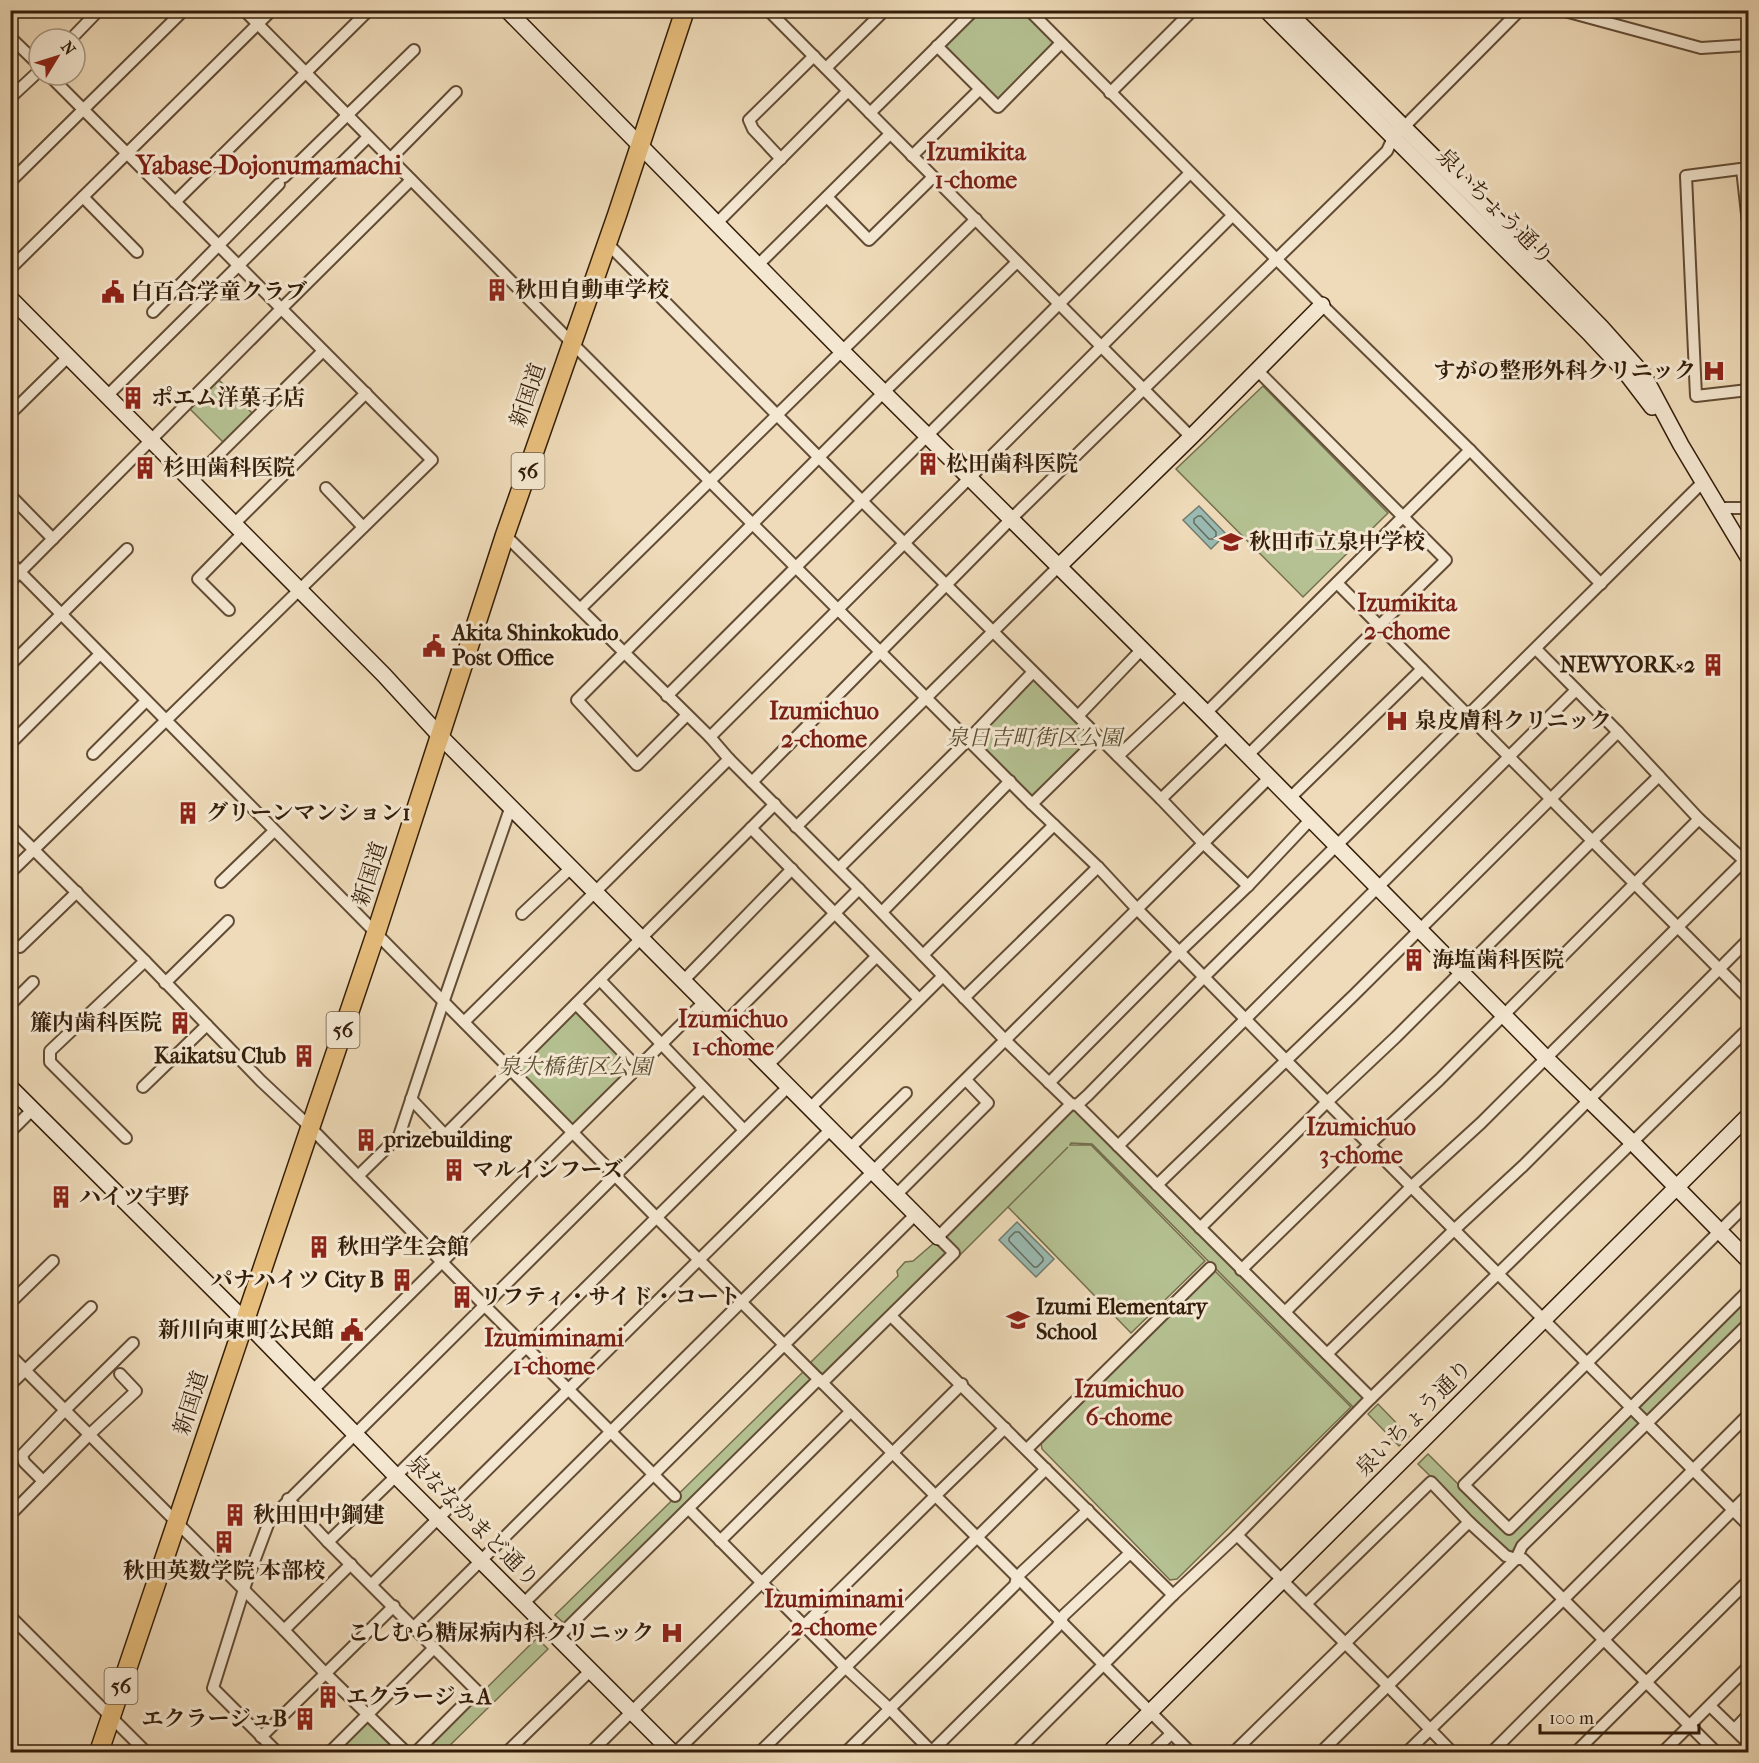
<svg xmlns="http://www.w3.org/2000/svg" width="1759" height="1763" viewBox="0 0 1759 1763" font-family="'IM FELL French Canon','Noto Serif JP',serif">
  <style>
    .green { fill: #b5c192; stroke: #746f4e; stroke-width: 1.5 }
    .water { fill: #9abbb3; stroke: #717c6f; stroke-width: 1.5 }
    .lines { fill: none; stroke-linecap: round; stroke-linejoin: round }
    .shore { stroke: #666c5e; stroke-width: 1.5 }
    .street-casing { stroke: #624c35; stroke-width: 14 }
    .secondary-casing { stroke: #331d09; stroke-width: 18 }
    .primary-casing { stroke: #331d09; stroke-width: 21 }
    .street { stroke: #f5e8d2; stroke-width: 10 }
    .secondary { stroke: #f5e8d2; stroke-width: 15 }
    .primary { stroke: #e8be7c; stroke-width: 18 }
    .labels { text-anchor: middle; dominant-baseline: central; stroke-width: 6; stroke-linejoin: round; paint-order: stroke }
    .shield { fill: #f5e8d2; stroke: #6d5a45; stroke-width: 1.5 }
    .shield-label { font-size: 21px; font-weight: bold; fill: #331d09 }
    .street-label { font-size: 22px; fill: #331d09; stroke: #f5e8d2 }
    .poi-label { font-size: 22px; font-weight: bold; fill: #331d09; stroke: #f5e8d2; text-anchor: start }
    .park-label { font-size: 22px; font-style: italic; fill: #5a4e32; stroke: #f5e8d2 }
    .neighbourhood-label { font-size: 24px; font-weight: bold; fill: #7a1f14; stroke: #f5e8d2 }
    .quarter-label { font-size: 26px; font-weight: bold; fill: #7a1f14; stroke: #f5e8d2 }
  </style>
  <rect width="100%" height="100%" fill="#efdbb9"/>
  <filter id="stains"><feTurbulence type="fractalNoise" baseFrequency=".00333" numOctaves="4"/><feColorMatrix values="0 0 0 0 .2 0 0 0 0 .09 0 0 0 0 .02 0 0 0 .5 -.17"/></filter>
  <radialGradient id="worn" r=".72"><stop offset=".6" stop-color="#630" stop-opacity="0"/><stop offset="1" stop-color="#630" stop-opacity=".3"/></radialGradient>
  <g class="green">
    <polygon points="1022,10 1053,42 1054,46 999,101 945,48 945,44 979,11"/>
    <polygon points="219,380 254,415 225,444 190,409"/>
    <polygon points="1263,386 1388,513 1303,597 1176,469"/>
    <polygon points="1031,679 1035,679 1092,736 1091,741 1037,795 1031,795 976,739"/>
    <polygon points="573,1011 578,1011 631,1065 631,1069 576,1124 572,1124 519,1070 518,1065"/>
    <polygon points="1075,1106 1366,1398 1355,1409 1092,1144 1071,1143 1070,1145 1091,1145 1205,1261 1131,1333 1008,1207 1068,1147 960,1255 832,1376 821,1374 810,1363 898,1276 897,1271 905,1262 913,1261 941,1237"/>
    <polygon points="1214,1270 1351,1407 1177,1579 1170,1580 1042,1449 1041,1443"/>
    <polygon points="1748,1298 1748,1318 1514,1551 1508,1553 1418,1464 1428,1454 1507,1533 1511,1532"/>
    <polygon points="804,1371 813,1380 566,1625 555,1615"/>
    <polygon points="1378,1404 1409,1436 1399,1446 1368,1414"/>
    <polygon points="537,1638 548,1649 443,1752 422,1752"/>
    <polygon points="367,1723 372,1723 400,1752 338,1752"/>
  </g>
  <g class="water">
    <polygon points="1199,506 1226,534 1211,549 1183,520"/>
    <polygon points="1017,1222 1054,1259 1036,1277 999,1240"/>
  </g>
  <g class="lines">
    <g class="shore">
      <polygon points="1198,516 1201,516 1216,532 1216,536 1213,539 1209,539 1194,523 1194,519"/>
      <polygon points="1015,1232 1019,1232 1043,1258 1043,1261 1037,1267 1034,1267 1009,1241 1009,1238"/>
    </g>
    <g class="street-casing">
      <g id="street">
        <polyline points="244,10 572,343 1032,804 1098,867 1137,909 1327,1102 1748,1525"/>
        <polyline points="768,10 1191,437"/>
        <polyline points="1029,10 1322,305 1470,450 1601,584"/>
        <polyline points="1561,10 1701,48 1748,45"/>
        <polyline points="10,37 39,65"/>
        <polyline points="71,39 99,10"/>
        <polyline points="937,46 998,107 1061,43"/>
        <polyline points="826,68 885,10"/>
        <polyline points="1110,93 1193,10"/>
        <polyline points="10,98 39,71"/>
        <polyline points="870,113 974,10"/>
        <polyline points="912,156 980,89"/>
        <polyline points="390,159 456,92"/>
        <polyline points="781,159 753,129 749,120 814,56"/>
        <polyline points="1748,168 1686,176 1696,396 1748,390"/>
        <polyline points="1742,169 1748,223"/>
        <polyline points="284,177 414,50"/>
        <polyline points="10,182 184,10"/>
        <polyline points="83,197 137,252"/>
        <polyline points="827,197 869,240 933,177"/>
        <polyline points="175,202 369,10"/>
        <polyline points="716,224 848,91"/>
        <polyline points="607,243 862,501 1161,799 1203,843 1248,886"/>
        <polyline points="757,266 890,134"/>
        <polyline points="10,269 272,10"/>
        <polyline points="153,312 279,184"/>
        <polyline points="107,396 368,137"/>
        <polyline points="10,414 68,357"/>
        <polyline points="192,481 323,351"/>
        <polyline points="326,488 363,527"/>
        <polyline points="10,495 53,539"/>
        <polyline points="1720,508 1748,508"/>
        <polyline points="234,524 366,393"/>
        <polyline points="505,535 710,737 729,759 859,889 1005,1040 1071,1104"/>
        <polyline points="10,562 656,1217 1017,1577 1190,1752"/>
        <polyline points="10,582 281,309 411,180"/>
        <polyline points="1337,583 1748,998"/>
        <polyline points="581,608 976,219"/>
        <polyline points="229,610 198,579 243,533"/>
        <polyline points="1536,649 1618,732 1699,819 1748,864"/>
        <polyline points="10,665 127,549"/>
        <polyline points="667,696 1190,173"/>
        <polyline points="1206,713 1470,450"/>
        <polyline points="687,715 637,765 577,700 883,393 1017,262"/>
        <polyline points="1078,716 1142,649"/>
        <polyline points="710,737 1232,216"/>
        <polyline points="10,744 100,654"/>
        <polyline points="93,754 146,701"/>
        <polyline points="1248,755 1446,560 1257,370"/>
        <polyline points="1118,756 1185,693"/>
        <polyline points="752,782 1011,519 1387,151 1393,138 1520,10"/>
        <polyline points="1290,798 1422,669"/>
        <polyline points="1161,799 1227,735"/>
        <polyline points="1032,804 1099,738"/>
        <polyline points="10,826 145,961 261,1081 309,1126 484,1305 675,1496"/>
        <polyline points="796,827 1058,567"/>
        <polyline points="751,828 919,999"/>
        <polyline points="839,868 968,740 1033,672"/>
        <polyline points="10,873 432,460 49,75"/>
        <polyline points="221,882 274,831"/>
        <polyline points="882,912 1010,781"/>
        <polyline points="522,914 572,867"/>
        <polyline points="20,947 77,892"/>
        <polyline points="923,955 1054,825"/>
        <polyline points="600,980 744,1130"/>
        <polyline points="684,980 792,869"/>
        <polyline points="165,983 228,921"/>
        <polyline points="964,998 1098,867"/>
        <polyline points="576,1004 637,1067"/>
        <polyline points="10,1005 33,982"/>
        <polyline points="464,1022 729,759"/>
        <polyline points="726,1022 859,889"/>
        <polyline points="768,1065 876,957"/>
        <polyline points="1049,1083 1179,952 1248,886 1311,819"/>
        <polyline points="143,1087 207,1025"/>
        <polyline points="411,1099 445,1135 775,804"/>
        <polyline points="1077,1105 1371,1398"/>
        <polyline points="810,1108 943,976"/>
        <polyline points="10,1132 33,1109"/>
        <polyline points="126,1138 50,1062 50,1051 145,961"/>
        <polyline points="1118,1146 1576,690"/>
        <polyline points="850,1148 906,1093"/>
        <polyline points="358,1176 399,1136 442,1006 511,806"/>
        <polyline points="1157,1185 1354,995 1618,732"/>
        <polyline points="896,1195 988,1103 966,1080"/>
        <polyline points="1748,1203 1464,1485 1509,1529 1748,1291"/>
        <polyline points="1200,1228 1327,1102 1396,1037 1592,841 1659,776"/>
        <polyline points="1241,1270 1370,1144 1439,1080 1699,819"/>
        <polyline points="10,1303 53,1261"/>
        <polyline points="1285,1312 1412,1186 1481,1123 1748,857"/>
        <polyline points="891,1316 1173,1595"/>
        <polyline points="1327,1354 1455,1229 1523,1166 1589,1100 1748,940"/>
        <polyline points="10,1355 284,1630 325,1673 406,1752"/>
        <polyline points="822,1383 954,1253 938,1237 1071,1104 1077,1105 1088,1095 1204,977 1703,482"/>
        <polyline points="10,1385 91,1307"/>
        <polyline points="312,1391 705,1001"/>
        <polyline points="1027,1449 1210,1268"/>
        <polyline points="43,1481 24,1462 22,1455 66,1409 133,1343"/>
        <polyline points="288,1499 328,1542 477,1691 416,1752"/>
        <polyline points="689,1509 846,1668 890,1709 932,1752"/>
        <polyline points="10,1515 90,1434 136,1391 120,1374"/>
        <polyline points="1237,1535 1388,1686 1452,1752"/>
        <polyline points="720,1541 850,1412"/>
        <polyline points="328,1542 396,1476 789,1086"/>
        <polyline points="372,1584 831,1129"/>
        <polyline points="523,1604 916,1214"/>
        <polyline points="1306,1604 1431,1482 1469,1522 1506,1556 1516,1559 1523,1559 1716,1752"/>
        <polyline points="10,1616 146,1752"/>
        <polyline points="414,1627 1269,778"/>
        <polyline points="284,1630 351,1564"/>
        <polyline points="557,1638 819,1379"/>
        <polyline points="1710,1706 1748,1743"/>
        <polyline points="1735,1729 1748,1715"/>
        <polyline points="261,1737 394,1606"/>
        <polyline points="277,1752 213,1688 246,1583 270,1519 703,1088"/>
        <polyline points="330,1752 434,1648"/>
        <polyline points="507,1752 590,1671"/>
        <polyline points="591,1752 962,1384"/>
        <polyline points="676,1752 931,1500 1005,1428"/>
        <polyline points="760,1752 1046,1469"/>
        <polyline points="846,1752 1015,1585 1017,1577 1022,1572 1088,1510"/>
        <polyline points="931,1752 1057,1627 1064,1615 1130,1553"/>
        <polyline points="1016,1752 1173,1595 1237,1535 1366,1403 1748,1029"/>
        <polyline points="1152,1752 1171,1734"/>
        <polyline points="1234,1752 1469,1522"/>
        <polyline points="1321,1752 1516,1559 1522,1546 1748,1324"/>
        <polyline points="1407,1752 1563,1600 1748,1415"/>
        <polyline points="1492,1752 1748,1495"/>
        <polyline points="1576,1752 1748,1581"/>
        <polyline points="1663,1752 1748,1667"/>
      </g>
    </g>
    <g class="secondary-casing">
      <g id="secondary">
        <polyline points="507,10 842,351 1206,713 1546,1058 1632,1142 1748,1260"/>
        <polyline points="1266,10 1591,335 1623,369 1652,407"/>
        <polyline points="1286,10 1478,201 1601,327 1643,374 1681,445 1748,557"/>
        <polyline points="10,298 384,675 440,736 938,1237"/>
        <polyline points="1058,567 1191,437 1322,305"/>
        <polyline points="10,1087 244,1320 396,1476 672,1752"/>
        <polyline points="1110,1752 1748,1116"/>
      </g>
    </g>
    <g class="primary-casing">
      <polyline id="primary" points="99,1752 376,933 505,535 617,215 685,10"/>
    </g>
    <use href="#street" class="street"/>
    <use href="#secondary" class="secondary"/>
    <use href="#primary" class="primary"/>
  </g>
  <defs>
    <g id="building-bare" transform="scale(1.8)"><path d="M-4-6H4V6H1V3H-1V6H-4ZM-2.5-4.3h1.7v1.8h-1.7ZM.8-4.3h1.7v1.8H.8ZM-2.5-1h1.7V.8h-1.7ZM.8-1h1.7V.8H.8Z" fill="#8f2418" stroke="#f5e8d2" stroke-width="2.5" paint-order="stroke"/></g>
    <g id="civic-bare" transform="scale(1.8)"><path d="M-.6-6.5H3V-4.5H.6V-3L4-1V1h2V6H-6V1h2V-1L-.6-3ZM-1.2 2.5V6h2.4V2.5Z" fill="#8f2418" stroke="#f5e8d2" stroke-width="2.5" paint-order="stroke"/></g>
    <g id="hospital-bare" transform="scale(1.8)"><path d="M-5-5h3v3.5h4V-5h3V5h-3V1.5h-4V5h-3Z" fill="#8f2418" stroke="#f5e8d2" stroke-width="2.5" paint-order="stroke"/></g>
    <g id="school-bare" transform="scale(1.8)"><path d="M0-5L7-2L0 1L-7-2ZM-4 1L0 2.5L4 1V4Q0 6-4 4Z" fill="#8f2418" stroke="#f5e8d2" stroke-width="2.5" paint-order="stroke"/></g>
  </defs>
  <g fill-rule="evenodd">
    <use href="#building-bare" x="497" y="290"/>
    <use href="#civic-bare" x="113" y="292"/>
    <use href="#hospital-bare" x="1714" y="371"/>
    <use href="#building-bare" x="133" y="398"/>
    <use href="#building-bare" x="928" y="464"/>
    <use href="#building-bare" x="145" y="468"/>
    <use href="#school-bare" x="1231" y="542"/>
    <use href="#civic-bare" x="434" y="646"/>
    <use href="#building-bare" x="1713" y="665"/>
    <use href="#hospital-bare" x="1397" y="721"/>
    <use href="#building-bare" x="188" y="813"/>
    <use href="#building-bare" x="1414" y="960"/>
    <use href="#building-bare" x="180" y="1023"/>
    <use href="#building-bare" x="304" y="1056"/>
    <use href="#building-bare" x="366" y="1140"/>
    <use href="#building-bare" x="454" y="1170"/>
    <use href="#building-bare" x="61" y="1197"/>
    <use href="#building-bare" x="319" y="1247"/>
    <use href="#building-bare" x="402" y="1280"/>
    <use href="#building-bare" x="462" y="1297"/>
    <use href="#school-bare" x="1018" y="1320"/>
    <use href="#civic-bare" x="352" y="1330"/>
    <use href="#building-bare" x="235" y="1515"/>
    <use href="#building-bare" x="224" y="1542"/>
    <use href="#hospital-bare" x="672" y="1633"/>
    <use href="#building-bare" x="328" y="1697"/>
    <use href="#building-bare" x="305" y="1719"/>
  </g>
  <g class="labels">
    <g class="shield">
      <rect x="511.5" y="453" width="33" height="36" rx="4.5"/>
      <rect x="326.5" y="1012" width="33" height="36" rx="4.5"/>
      <rect x="104.5" y="1668" width="33" height="36" rx="4.5"/>
    </g>
    <g class="shield-label">
      <text x="528" y="471">56</text>
      <text x="343" y="1030">56</text>
      <text x="121" y="1686">56</text>
    </g>
    <g class="street-label">
      <text transform="translate(1495 207) rotate(45)">泉いちょう通り</text>
      <text transform="translate(528 395) rotate(-71)">新国道</text>
      <text transform="translate(370 874) rotate(-72)">新国道</text>
      <text transform="translate(191 1403) rotate(-72)">新国道</text>
      <text transform="translate(1414 1418) rotate(-45)">泉いちょう通り</text>
      <text transform="translate(473 1521) rotate(45)">泉ななかまど通り</text>
    </g>
    <g class="poi-label">
      <text x="515" y="290">秋田自動車学校</text>
      <text x="131" y="292">白百合学童クラブ</text>
      <text x="1696" y="371" text-anchor="end">すがの整形外科クリニック</text>
      <text x="151" y="398">ポエム洋菓子店</text>
      <text x="946" y="464">松田歯科医院</text>
      <text x="163" y="468">杉田歯科医院</text>
      <text x="1249" y="542">秋田市立泉中学校</text>
      <text x="452" y="633">Akita Shinkokudo<tspan x="452" dy="25">Post Office</tspan></text>
      <text x="1695" y="665" text-anchor="end">NEWYORK×2</text>
      <text x="1415" y="721">泉皮膚科クリニック</text>
      <text x="206" y="813">グリーンマンション1</text>
      <text x="1432" y="960">海塩歯科医院</text>
      <text x="162" y="1023" text-anchor="end">簾内歯科医院</text>
      <text x="286" y="1056" text-anchor="end">Kaikatsu Club</text>
      <text x="384" y="1140">prizebuilding</text>
      <text x="472" y="1170">マルイシフーズ</text>
      <text x="79" y="1197">ハイツ宇野</text>
      <text x="337" y="1247">秋田学生会館</text>
      <text x="384" y="1280" text-anchor="end">パナハイツ City B</text>
      <text x="480" y="1297">リフティ・サイド・コート</text>
      <text x="1036" y="1307">Izumi Elementary<tspan x="1036" dy="25">School</tspan></text>
      <text x="334" y="1330" text-anchor="end">新川向東町公民館</text>
      <text x="253" y="1515">秋田田中鋼建</text>
      <text x="224" y="1571" text-anchor="middle">秋田英数学院 本部校</text>
      <text x="654" y="1633" text-anchor="end">こしむら糖尿病内科クリニック</text>
      <text x="346" y="1697">エクラージュA</text>
      <text x="287" y="1719" text-anchor="end">エクラージュB</text>
    </g>
    <g class="park-label">
      <text x="1034" y="738">泉日吉町街区公園</text>
      <text x="575" y="1067">泉大橋街区公園</text>
    </g>
    <g class="neighbourhood-label">
      <text x="976" y="152">Izumikita<tspan x="976" dy="28">1-chome</tspan></text>
      <text x="1407" y="603">Izumikita<tspan x="1407" dy="28">2-chome</tspan></text>
      <text x="824" y="711">Izumichuo<tspan x="824" dy="28">2-chome</tspan></text>
      <text x="733" y="1019">Izumichuo<tspan x="733" dy="28">1-chome</tspan></text>
      <text x="1361" y="1127">Izumichuo<tspan x="1361" dy="28">3-chome</tspan></text>
      <text x="554" y="1338">Izumiminami<tspan x="554" dy="28">1-chome</tspan></text>
      <text x="1129" y="1389">Izumichuo<tspan x="1129" dy="28">6-chome</tspan></text>
      <text x="834" y="1599">Izumiminami<tspan x="834" dy="28">2-chome</tspan></text>
    </g>
    <g class="quarter-label">
      <text x="269" y="165">Yabase-Dojonumamachi</text>
    </g>
  </g>
  <rect width="1759" height="1763" fill="none" stroke="#efdbb9" stroke-width="36"/>
  <rect x="12" y="12" width="1735" height="1739" fill="none" stroke="#331d09" stroke-width="3"/>
  <rect x="18" y="18" width="1723" height="1727" fill="none" stroke="#331d09" stroke-width="1.5"/>
  <g transform="translate(57 57) rotate(52)"><circle r="28" fill="#f5e8d2" stroke="#a79782" stroke-width="1.5"/>
  <path d="M0-4.5L10 22L0 15L-10 22Z" fill="#8f2418"/>
  <text y="-9" font-size="16" font-weight="bold" text-anchor="middle" fill="#331d09">N</text>
  </g>
  <path d="M1540 1724v9h159v-9" fill="none" stroke="#331d09" stroke-width="3"/>
  <text x="1549" y="1724" font-size="18" fill="#331d09" stroke="#f5e8d2" stroke-width="4.5" paint-order="stroke">100 m</text>
  <rect width="100%" height="100%" filter="url(#stains)"/>
  <rect width="100%" height="100%" fill="url(#worn)"/>
</svg>
